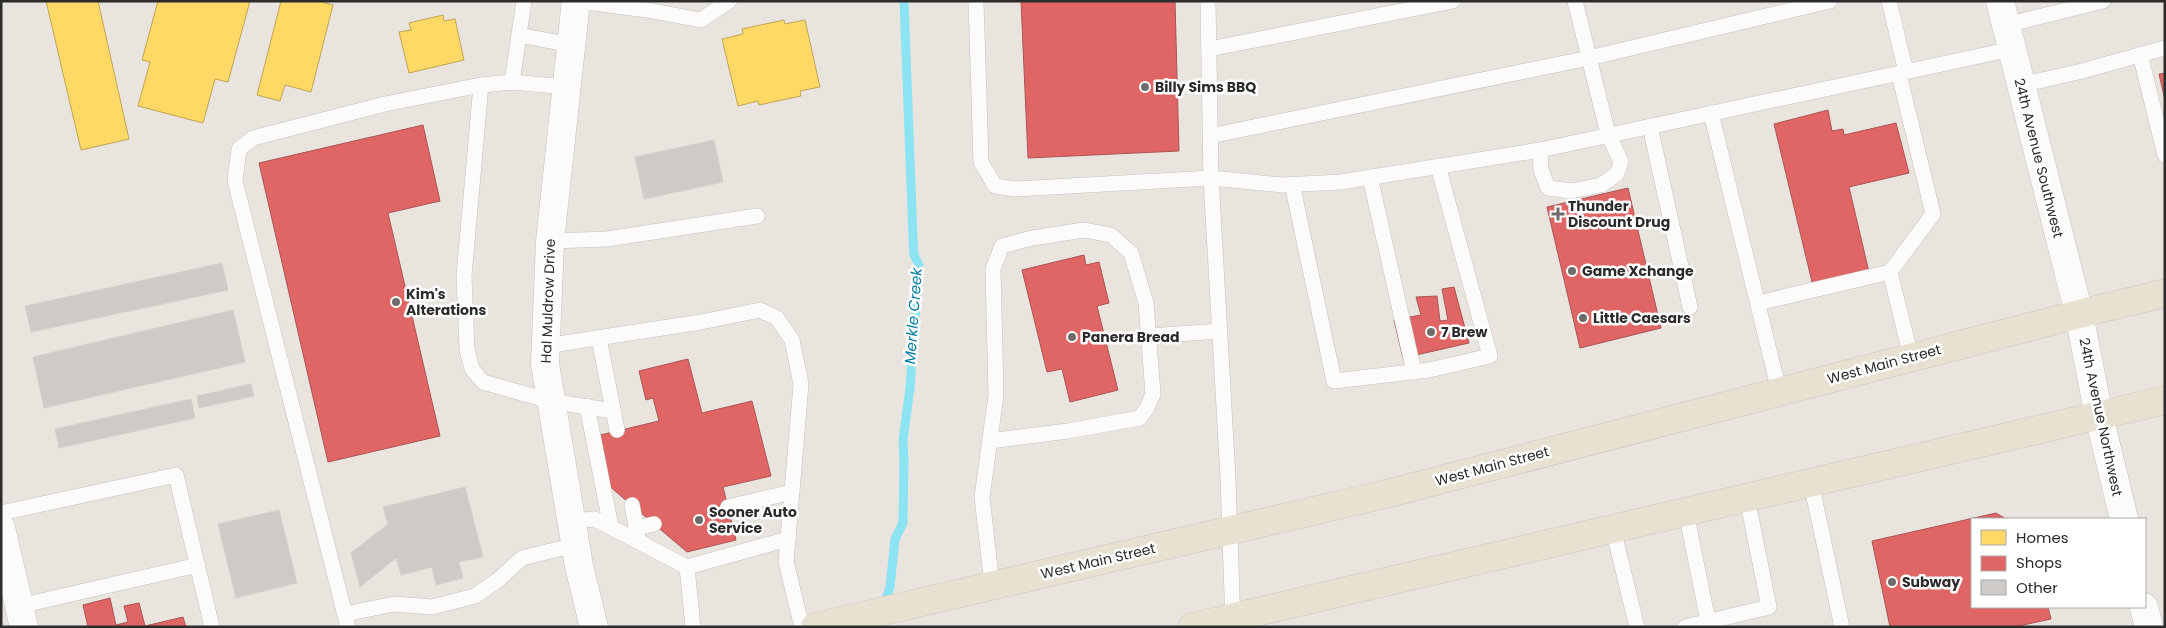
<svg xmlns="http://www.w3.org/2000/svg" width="2166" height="628" viewBox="0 0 2166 628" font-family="Poppins,sans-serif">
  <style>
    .homes { fill: #ffd966; stroke: #bfa554 }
    .shops { fill: #e06666; stroke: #aa5454 }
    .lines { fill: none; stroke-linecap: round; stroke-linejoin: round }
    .stream { stroke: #8ce4f3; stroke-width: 9 }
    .building { fill: #cecac7; stroke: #d5d0cc }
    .service-casing { stroke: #c3c1c1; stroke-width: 16 }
    .minor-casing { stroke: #c3c1c1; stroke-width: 29 }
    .tertiary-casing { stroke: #c3c1c1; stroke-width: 29 }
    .secondary-casing { stroke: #c3c1c1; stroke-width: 29 }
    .primary-casing { stroke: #c5c3c1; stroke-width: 29 }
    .service { stroke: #fcfbfa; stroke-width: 15 }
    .minor { stroke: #fcfbfa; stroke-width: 28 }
    .tertiary { stroke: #fcfbfa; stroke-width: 28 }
    .secondary { stroke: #fcfbfa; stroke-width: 28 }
    .primary { stroke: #e8e1d2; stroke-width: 28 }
    .poi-dot { fill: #6e6c6a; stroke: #fff; stroke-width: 2 }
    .labels { text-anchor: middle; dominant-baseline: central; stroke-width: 5; stroke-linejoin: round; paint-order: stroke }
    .poi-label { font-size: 14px; font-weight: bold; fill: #2b2b2b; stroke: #fff; text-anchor: start }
    .street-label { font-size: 14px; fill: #2b2b2b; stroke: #fff }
    .water-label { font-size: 15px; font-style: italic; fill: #017ca2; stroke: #fff }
  </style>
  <rect width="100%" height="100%" fill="#eae4df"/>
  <g class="homes">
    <polygon points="46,1 98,1 129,139 81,150"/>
    <polygon points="158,1 250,1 228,82 215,79 203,123 138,106 150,62 142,60"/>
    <polygon points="281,1 326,1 325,3 333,5 311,92 285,85 280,101 257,95"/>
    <polygon points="443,15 444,21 455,19 464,60 409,73 399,32 411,30 409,23"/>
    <polygon points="784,20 785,24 805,20 820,87 800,91 801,96 759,105 758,101 738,106 722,39 743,34 742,29"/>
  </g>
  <g class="shops">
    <polygon points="1021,1 1175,1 1179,151 1028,158"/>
    <polygon points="2165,73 2165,100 2159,74"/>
    <polygon points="1828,110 1832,131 1843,129 1844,135 1896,123 1909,173 1849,187 1869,272 1813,286 1774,124"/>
    <polygon points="423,125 440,201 388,213 440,436 328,462 259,163"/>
    <polygon points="1628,188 1661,328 1580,348 1547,207"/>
    <polygon points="1084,255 1086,265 1099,262 1109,303 1097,306 1118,390 1070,402 1062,369 1047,372 1022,270"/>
    <polygon points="1454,287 1469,343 1403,358 1394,320 1421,315 1416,297 1437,296 1440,321 1448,320 1442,289"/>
    <polygon points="688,359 702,413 752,401 771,476 723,487 736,540 687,552 608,485 596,436 659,421 653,398 646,400 639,371"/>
    <polygon points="1996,513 2006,519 1972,519 1972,607 2048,607 2051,619 2014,627 1890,627 1872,541"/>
    <polygon points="110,598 116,625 128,622 124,606 139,603 145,626 183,617 186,627 88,627 83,605"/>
  </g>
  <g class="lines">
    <polyline class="stream" points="877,627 890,587 895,539 903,523 904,460 903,440 910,388 919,265 914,255 913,237 904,1"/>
  </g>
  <g class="building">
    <polygon points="714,140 723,182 644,199 635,157"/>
    <polygon points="222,263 228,290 31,332 25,306"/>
    <polygon points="233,310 245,362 44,408 33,357"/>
    <polygon points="251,384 254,396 199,408 197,396"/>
    <polygon points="191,399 195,418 59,448 55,429"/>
    <polygon points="465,487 483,557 459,562 463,578 436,585 432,567 401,575 396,558 360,587 351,553 388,524 383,507"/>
    <polygon points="279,510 297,583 236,598 218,524"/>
  </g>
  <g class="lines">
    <g class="service-casing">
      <g id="service">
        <polyline points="524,1 519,35 571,45"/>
        <polyline points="578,1 647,10 701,20 729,1"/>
        <polyline points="976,1 981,162 995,186 1015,189 1211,178 1282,185 1341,182 1540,150 2012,49"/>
        <polyline points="1208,1 1211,178 1228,478 1233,624"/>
        <polyline points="1889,1 1906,72"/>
        <polyline points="2006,25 2103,1"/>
        <polyline points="1209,49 1453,1"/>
        <polyline points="2140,54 2165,155"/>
        <polyline points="512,82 519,35"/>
        <polyline points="481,85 464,276 467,350 472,369 483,382 550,401 613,411"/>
        <polyline points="2021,85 2082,71 2165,48"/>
        <polyline points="1711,113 1779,391"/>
        <polyline points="1650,126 1690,307"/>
        <polyline points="1210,136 1589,58 1830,1"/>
        <polyline points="1540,150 1541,170 1548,188 1571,191 1601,185 1617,174 1621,162 1608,134 1575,1"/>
        <polyline points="1370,177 1414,372"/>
        <polyline points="1292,184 1334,381 1429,370 1490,356 1438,166"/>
        <polyline points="550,241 607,239 757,216"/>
        <polyline points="1890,272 1933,214 1899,74"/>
        <polyline points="1758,303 1890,272 1911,357"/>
        <polyline points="1149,336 1220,331"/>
        <polyline points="599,338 617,430"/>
        <polyline points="545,346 701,322 760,310 777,318 792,340 801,384 786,562 802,627"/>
        <polyline points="587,406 611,527"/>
        <polyline points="990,441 1068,431 1140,418 1147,408 1153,394 1146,303 1131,253 1111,235 1084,230 1032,238 1002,246 993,269 996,395 982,497 992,585"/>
        <polyline points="1811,483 1842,627"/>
        <polyline points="632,505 639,542"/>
        <polyline points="728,507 792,492"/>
        <polyline points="1686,512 1708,621"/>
        <polyline points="1,513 176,475 212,627"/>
        <polyline points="571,521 595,519 687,567"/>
        <polyline points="636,528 654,524"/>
        <polyline points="1613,529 1637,627"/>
        <polyline points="19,606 198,565"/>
        <polyline points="345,614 394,604 432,607 475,596 498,580 522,558 575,545"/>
        <polyline points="348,627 235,181 239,149 253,138 385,104 481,85 512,82 566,87"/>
        <polyline points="693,627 687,567 788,539"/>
        <polyline points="1685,627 1769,607 1747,498"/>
      </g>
    </g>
    <g class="minor-casing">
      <polyline id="minor" points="1,528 24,627"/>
    </g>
    <g class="tertiary-casing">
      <polyline id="tertiary" points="576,1 550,241 545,364 579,566 594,627"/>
    </g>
    <g class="secondary-casing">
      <g id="secondary">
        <polyline points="2000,1 2079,314 2099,416 2124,519"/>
        <polyline points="2144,607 2149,627"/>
      </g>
    </g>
    <g class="primary-casing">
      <g id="primary">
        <polyline points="815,627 1386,494 2079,314 2165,293"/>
        <polyline points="1192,627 2165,400"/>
      </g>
    </g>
    <use href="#service" class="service"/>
    <use href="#minor" class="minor"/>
    <use href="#tertiary" class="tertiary"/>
    <use href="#secondary" class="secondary"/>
    <use href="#primary" class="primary"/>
  </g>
  <g class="poi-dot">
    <circle cx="1145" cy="87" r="5"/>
    <path d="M1555.5 206.5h5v5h5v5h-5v5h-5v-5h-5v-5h5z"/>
    <circle cx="1572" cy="271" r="5"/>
    <circle cx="396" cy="302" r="5"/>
    <circle cx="1583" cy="318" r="5"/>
    <circle cx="1431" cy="332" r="5"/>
    <circle cx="1072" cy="337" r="5"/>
    <circle cx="699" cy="520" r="5"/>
    <circle cx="1892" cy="582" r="5"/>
  </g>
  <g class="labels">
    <g class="poi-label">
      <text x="1155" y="87">Billy Sims BBQ</text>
      <text x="1568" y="206">Thunder<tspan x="1568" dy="16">Discount Drug</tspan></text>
      <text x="1582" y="271">Game Xchange</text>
      <text x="406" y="294">Kim's<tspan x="406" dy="16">Alterations</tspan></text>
      <text x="1593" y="318">Little Caesars</text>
      <text x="1441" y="332">7 Brew</text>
      <text x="1082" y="337">Panera Bread</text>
      <text x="709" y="512">Sooner Auto<tspan x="709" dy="16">Service</tspan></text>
      <text x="1902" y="582">Subway</text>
    </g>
    <g class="street-label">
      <text transform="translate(2039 158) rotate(76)">24th Avenue Southwest</text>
      <text transform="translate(548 301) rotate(-88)">Hal Muldrow Drive</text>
      <text transform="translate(1884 364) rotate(-15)">West Main Street</text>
      <text transform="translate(2101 417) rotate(78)">24th Avenue Northwest</text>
      <text transform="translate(1492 466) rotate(-15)">West Main Street</text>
      <text transform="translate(1098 561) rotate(-13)">West Main Street</text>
    </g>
    <g class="water-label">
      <text transform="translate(913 316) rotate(-86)">Merkle Creek</text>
    </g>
  </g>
  <rect width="2166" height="628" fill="none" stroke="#2b2b2b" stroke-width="5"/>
  <rect x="1971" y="518" width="175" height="90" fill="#ffffff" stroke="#aaaaaa"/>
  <rect x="1981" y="530" width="25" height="15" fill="#ffd966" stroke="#aaaaaa"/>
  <text x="2016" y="543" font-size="15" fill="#2b2b2b">Homes</text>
  <rect x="1981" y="556" width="25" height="15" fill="#e06666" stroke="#aaaaaa"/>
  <text x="2016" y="568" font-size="15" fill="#2b2b2b">Shops</text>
  <rect x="1981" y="580" width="25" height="15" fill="#cecac7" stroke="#aaaaaa"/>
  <text x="2016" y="593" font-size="15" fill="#2b2b2b">Other</text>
</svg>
